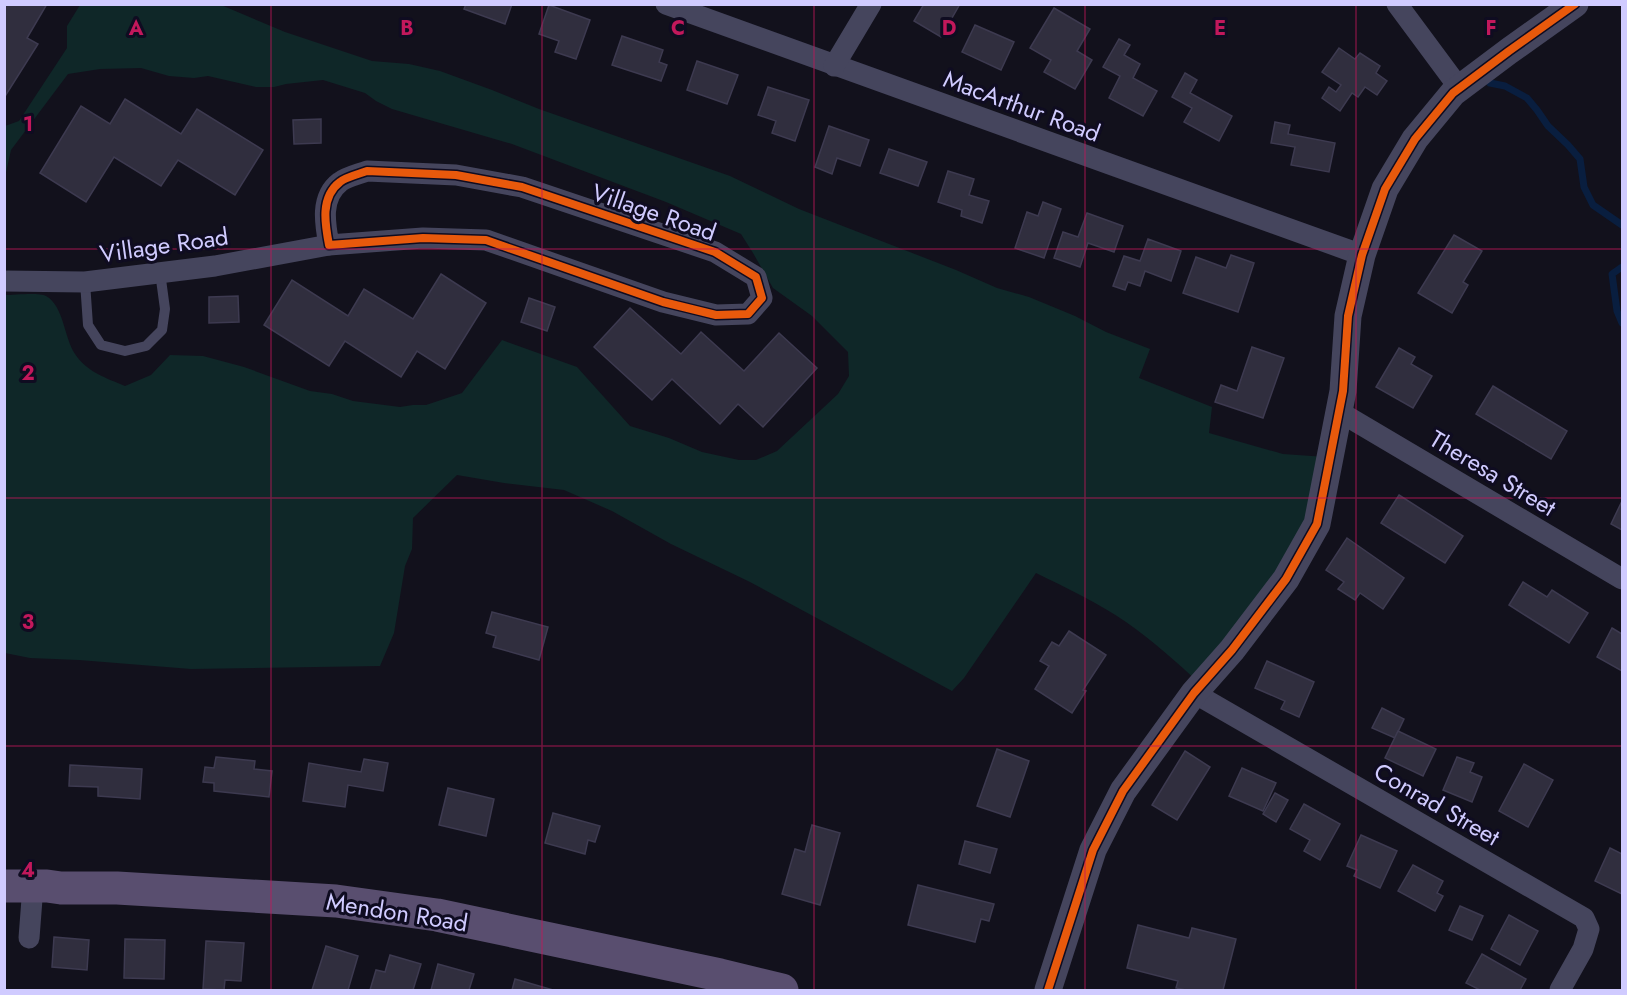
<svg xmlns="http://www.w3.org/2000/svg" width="1627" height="995" viewBox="0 0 1627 995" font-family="Jost,sans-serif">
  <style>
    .green { fill: #0f2728 }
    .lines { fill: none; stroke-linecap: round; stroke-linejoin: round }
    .stream { stroke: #091e3f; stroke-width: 7 }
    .building { fill: #302e3e; stroke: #3d3a50; stroke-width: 1.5 }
    .service { stroke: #45455d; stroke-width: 10 }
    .minor { stroke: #45455d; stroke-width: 21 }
    .tertiary { stroke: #45455d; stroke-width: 27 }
    .primary { stroke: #594e6f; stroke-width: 33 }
    .cycleway-casing { stroke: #0f0c21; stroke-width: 11 }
    .cycleway { stroke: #e8590c; stroke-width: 8 }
    .grid { fill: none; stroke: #c2185b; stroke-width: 1.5; stroke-opacity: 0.55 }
    .labels { text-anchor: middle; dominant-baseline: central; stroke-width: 6; stroke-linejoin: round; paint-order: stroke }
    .street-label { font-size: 24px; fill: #d0cbff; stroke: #0f0c21 }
    .grid-label { font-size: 20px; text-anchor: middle; font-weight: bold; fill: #c2185b; stroke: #0f0c21; stroke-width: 6; stroke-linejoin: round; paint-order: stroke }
  </style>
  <rect width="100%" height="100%" fill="#12111c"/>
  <path class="green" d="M80 5H221L285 32 372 61 409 64 440 71 492 90 539 109 730 176 799 209 956 270 997 288 1029 297 1075 316 1106 332 1150 349 1139 378 1212 407 1209 433 1283 454 1326 457 1311 532 1201 685C1178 663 1153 641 1126 622 1100 604 1065 587 1036 573L964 678 952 691 750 582 671 544 612 511 564 490 504 483 457 475 413 518 412 549 405 566 394 633 380 666 191 669 79 660 30 658 5 653V295C14 295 39 292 46 296 64 306 64 338 75 354 87 372 106 378 125 386L151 375 170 355 203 356 244 367 310 391 332 394 353 401 400 407 413 405H426L462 393 502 340 577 367 630 426 669 438 702 452 739 460H756L777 451 838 394 849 376 848 352 812 316 773 288 753 253 741 234 666 202 512 144 392 109 376 101 365 93 323 80 286 84 274 87H256L208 76 194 78 169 76 141 68 100 69 68 74 11 150 5 177V126L19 121 67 48V26Z"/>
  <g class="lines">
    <g class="stream">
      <polyline points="1490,83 1505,86 1527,98 1537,110 1548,126 1568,145 1580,159 1584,187 1593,205 1622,225"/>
      <polyline points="1622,267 1612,274 1617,311 1622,323"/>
    </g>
  </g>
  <g class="building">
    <polygon points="4,4 47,4 27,38 38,44 4,98"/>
    <polygon points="466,4 512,4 505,24 464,9"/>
    <polygon points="924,4 960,4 941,37 914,21"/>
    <polygon points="549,5 590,20 576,59 555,52 559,41 539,34"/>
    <polygon points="1054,8 1090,29 1077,51 1092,60 1075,89 1044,72 1051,60 1030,48"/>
    <polygon points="975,25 1014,42 1001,70 962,52"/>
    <polygon points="622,36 663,50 659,62 667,65 661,81 612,65"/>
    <polygon points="1119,39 1130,45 1124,55 1140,64 1133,78 1157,91 1143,116 1109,98 1120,76 1103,67"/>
    <polygon points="1339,48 1355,59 1360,53 1380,66 1376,73 1387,81 1377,95 1365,87 1358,97 1352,93 1340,111 1322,98 1329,87 1336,92 1341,85 1322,72"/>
    <polygon points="697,61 738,75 727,104 687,90"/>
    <polygon points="1185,73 1197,80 1190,93 1232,116 1219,141 1184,122 1192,108 1172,97"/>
    <polygon points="768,87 809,100 795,141 772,133 776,121 758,115"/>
    <polygon points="125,99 181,134 197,109 263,150 235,195 178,160 161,186 114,157 86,202 40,173 81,106 110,124"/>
    <polygon points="321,119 321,143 294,144 293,120"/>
    <polygon points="1275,122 1290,125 1288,134 1335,143 1329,172 1291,165 1295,147 1271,143"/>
    <polygon points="829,126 869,140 860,166 837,158 832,174 815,167"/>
    <polygon points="889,149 927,162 918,186 880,173"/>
    <polygon points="948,171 974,179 969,195 989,201 982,223 961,216 962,210 938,202"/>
    <polygon points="1043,202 1061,209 1044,258 1015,248 1027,212 1038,216"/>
    <polygon points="1087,213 1123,226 1114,252 1088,243 1080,267 1054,258 1063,232 1078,237"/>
    <polygon points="1454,235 1482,251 1463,282 1468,285 1452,313 1418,293"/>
    <polygon points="1148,239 1181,251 1171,281 1145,271 1140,286 1128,282 1125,290 1113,286 1124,256 1140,261"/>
    <polygon points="1231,255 1254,263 1238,312 1183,293 1196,257 1226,268"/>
    <polygon points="441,274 486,303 445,369 417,351 401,377 345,341 329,366 264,325 292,280 348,316 364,289 413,319"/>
    <polygon points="238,296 239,322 209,323 209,297"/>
    <polygon points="529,298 555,307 547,331 521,322"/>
    <polygon points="630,308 681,354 701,332 744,371 779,333 817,368 763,427 738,404 720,424 672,379 652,400 594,347"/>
    <polygon points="1252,347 1284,358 1263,418 1215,402 1221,385 1237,391"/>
    <polygon points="1399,348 1415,357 1411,364 1432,376 1413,408 1376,387"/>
    <polygon points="1493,386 1567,431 1551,459 1476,414"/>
    <polygon points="1399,495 1463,536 1445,563 1381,523"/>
    <polygon points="1622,501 1622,530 1611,524"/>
    <polygon points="1347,538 1404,578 1383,609 1360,593 1355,600 1338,589 1344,582 1326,570"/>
    <polygon points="1523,582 1547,597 1552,590 1588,613 1569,643 1509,605"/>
    <polygon points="492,612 548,627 539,660 493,647 496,636 486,633"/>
    <polygon points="1612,628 1622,634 1622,671 1597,657"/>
    <polygon points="1069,631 1106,655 1083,690 1086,691 1072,713 1035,689 1049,666 1040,661 1052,642 1059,646"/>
    <polygon points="1267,661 1314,682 1299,717 1281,709 1285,701 1255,688"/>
    <polygon points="1382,708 1404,719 1395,738 1372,728"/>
    <polygon points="1398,731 1436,749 1423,776 1385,758"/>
    <polygon points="997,749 1029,761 1010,817 977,806"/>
    <polygon points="1185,751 1210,767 1177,820 1152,805"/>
    <polygon points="216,757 255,761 254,769 272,771 269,797 214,791 214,783 203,782 205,767 214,768"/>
    <polygon points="1457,757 1474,763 1470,772 1482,777 1472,802 1443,790"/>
    <polygon points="364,759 388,763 383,791 348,785 345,807 303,801 309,763 361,772"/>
    <polygon points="1524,764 1553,780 1528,827 1499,811"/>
    <polygon points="70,765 142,769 140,799 98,796 98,787 69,786"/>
    <polygon points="1242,768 1276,783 1263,811 1229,796"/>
    <polygon points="448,788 494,799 486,836 439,825"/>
    <polygon points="1275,793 1288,800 1276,822 1263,814"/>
    <polygon points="1304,804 1340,824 1320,860 1304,851 1310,840 1290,829"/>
    <polygon points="553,813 600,826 595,842 588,840 585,854 545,843"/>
    <polygon points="812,825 840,833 820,905 782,894 795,849 805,852"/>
    <polygon points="1361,835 1397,851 1380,888 1354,876 1357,870 1347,866"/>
    <polygon points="965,841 997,849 990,873 959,864"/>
    <polygon points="1610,848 1622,854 1622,894 1595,881"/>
    <polygon points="1413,865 1443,881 1437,893 1443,896 1435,911 1398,891"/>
    <polygon points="918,885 994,904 989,921 981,919 975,942 908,925"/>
    <polygon points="1460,906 1483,916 1472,940 1449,930"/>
    <polygon points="1509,915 1538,931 1520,965 1491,949"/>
    <polygon points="1138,925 1189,938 1192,928 1236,939 1223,990 1186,990 1176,988 1178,981 1127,968"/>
    <polygon points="54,937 89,940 87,970 52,967"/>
    <polygon points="125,939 165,940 164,979 124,978"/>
    <polygon points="206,941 244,943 241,981 225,980 224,990 203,989"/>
    <polygon points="326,946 358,956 348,990 312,990"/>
    <polygon points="1482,954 1526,979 1520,990 1480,990 1466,983"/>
    <polygon points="390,955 421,964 413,990 370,990 376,970 385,972"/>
    <polygon points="438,964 474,974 469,990 431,990"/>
    <polygon points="515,979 553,990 512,990"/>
  </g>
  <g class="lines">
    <polyline class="service" points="85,282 88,325 101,345 125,351 146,346 162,330 165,309 160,272"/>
    <g class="minor">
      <polyline points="666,4 1362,255"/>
      <polyline points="1397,4 1460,89"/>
      <polyline points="834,66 871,4"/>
      <path d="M367 171 456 175 522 187 715 252 756 277 762 298 748 314 716 315 663 302 486 240 423 238 329 245C325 224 320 197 340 182 346 177 359 174 367 171Z"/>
      <polyline points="4,281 85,282 215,266 329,245"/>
      <polyline points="1338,411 1622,579"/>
      <polyline points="1194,693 1584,918 1589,929 1583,949 1560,990"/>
      <polyline points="29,938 33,886"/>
    </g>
    <polyline class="tertiary" points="1048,990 1093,850 1123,791 1194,693 1232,650 1286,579 1317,524 1343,391 1348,316 1362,255 1385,189 1415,139 1453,93 1509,51 1575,4"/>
    <polyline class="primary" points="4,886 47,886 61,888 117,888 336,901 437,915 720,975 782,990"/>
    <g class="cycleway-casing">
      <g id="cycleway">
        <path d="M367 171 456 175 522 187 715 252 756 277 762 298 748 314 716 315 663 302 486 240 423 238 329 245C325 224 320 197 340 182 346 177 359 174 367 171Z"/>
        <polyline points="1048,990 1093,850 1123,791 1194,693 1232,650 1286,579 1317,524 1343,391 1348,316 1362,255 1385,189 1415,139 1453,93 1509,51 1575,4"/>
      </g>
    </g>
    <use href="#cycleway" class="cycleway"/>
  </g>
  <path class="grid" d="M271 4V990M542 4V990M814 4V990M1085 4V990M1356 4V990M4 249H1622M4 498H1622M4 746H1622"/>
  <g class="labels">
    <g class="street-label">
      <text transform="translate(1022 106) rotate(20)">MacArthur Road</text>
      <text transform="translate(654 212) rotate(19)">Village Road</text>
      <text transform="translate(164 245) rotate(-8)">Village Road</text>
      <text transform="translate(1493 473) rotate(31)">Theresa Street</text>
      <text transform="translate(1437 804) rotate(30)">Conrad Street</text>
      <text transform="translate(397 912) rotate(9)">Mendon Road</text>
    </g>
  </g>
  <g class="grid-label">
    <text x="136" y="35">A</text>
    <text x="407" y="35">B</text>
    <text x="678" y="35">C</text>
    <text x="949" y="35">D</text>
    <text x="1220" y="35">E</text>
    <text x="1491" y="35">F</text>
    <text x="28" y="131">1</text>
    <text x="28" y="380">2</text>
    <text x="28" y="629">3</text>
    <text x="28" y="877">4</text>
  </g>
  <rect width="1627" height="995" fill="none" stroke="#d0cbff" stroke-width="12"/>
</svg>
